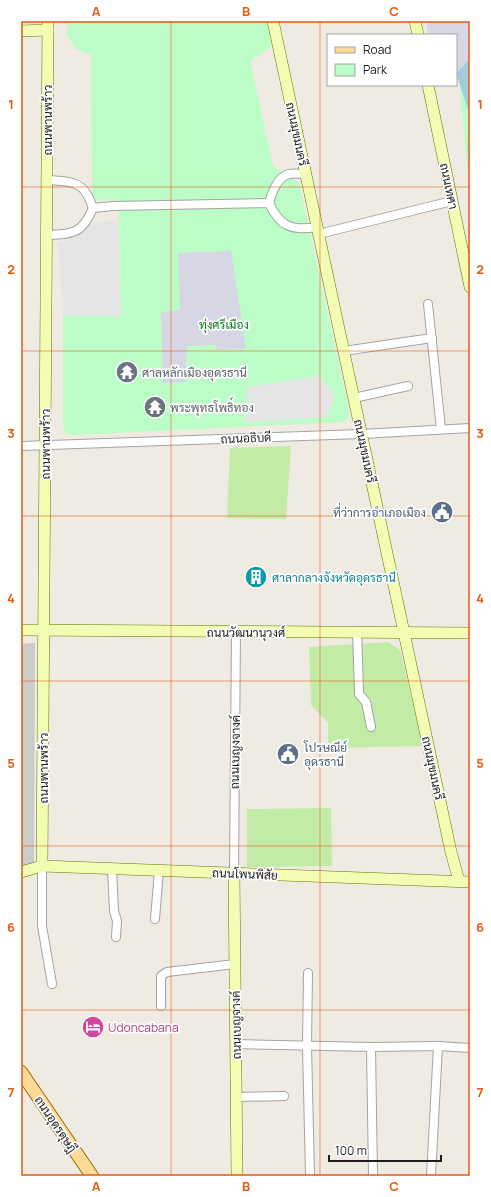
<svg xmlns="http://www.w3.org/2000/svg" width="491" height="1197" viewBox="0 0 491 1197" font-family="Manrope,Sarabun,sans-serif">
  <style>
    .religious { fill: #cbcbcb }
    .grass { fill: #c2eca5 }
    .park { fill: #bcfcc6 }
    .parking { fill: #e5e5e5 }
    .plaza { fill: #d7d6e4 }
    .water { fill: #a0ccde }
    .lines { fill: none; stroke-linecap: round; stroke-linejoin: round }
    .street-casing { stroke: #a4a4a4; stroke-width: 10 }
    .secondary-casing { stroke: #627800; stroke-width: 12 }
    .primary-casing { stroke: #966f00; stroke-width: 14 }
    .street { stroke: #fff; stroke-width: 8 }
    .secondary { stroke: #f3fcb3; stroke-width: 11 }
    .primary { stroke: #ffda97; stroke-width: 12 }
    .grid { fill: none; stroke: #e8590c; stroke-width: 1; stroke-opacity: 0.55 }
    .labels { text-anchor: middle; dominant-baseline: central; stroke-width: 3.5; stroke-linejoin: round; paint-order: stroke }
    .street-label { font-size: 12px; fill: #1d1d1d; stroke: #fff }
    .park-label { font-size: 12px; fill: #077f1a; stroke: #fff }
    .worship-label { font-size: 12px; fill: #5b616d; stroke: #fff; text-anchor: start }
    .service-label { font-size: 12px; fill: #4e5e75; stroke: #fff; text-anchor: end }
    .culture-label { font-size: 12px; fill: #0d838f; stroke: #fff; text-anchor: start }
    .hotel-label { font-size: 12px; fill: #b23c85; stroke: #fff; text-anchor: start }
    .neatline { fill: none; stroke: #e8590c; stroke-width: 1.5 }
    .grid-label { font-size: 13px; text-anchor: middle; font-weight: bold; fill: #e8590c }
  </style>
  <rect width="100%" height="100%" fill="#efebe2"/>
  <polygon class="religious" points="35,643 34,864 21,868 21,644"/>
  <g class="grass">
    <polygon points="291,446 286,519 227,518 230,448"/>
    <polygon points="388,642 400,650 423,746 328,748 328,723 311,705 309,647"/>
    <polygon points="331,808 332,866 247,867 247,809"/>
  </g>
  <g class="park">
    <polygon points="69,21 267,21 272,46 250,61 273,166 299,183 349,411 348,418 343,422 71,435 65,432 63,426 63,316 121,315 118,200 96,200 92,193 91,55 76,49 66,34"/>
    <polygon points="470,33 470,195 456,48"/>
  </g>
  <g class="parking">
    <polygon points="118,221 121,316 63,316 58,243 77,236 92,222"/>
    <polygon points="320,376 335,396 327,417 246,423 247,387"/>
  </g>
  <g class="plaza">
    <polygon points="426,21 470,21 470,59 456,73 456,35 428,35"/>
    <polygon points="231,251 246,349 217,350 216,345 187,346 185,382 163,383 161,312 180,310 178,253"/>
  </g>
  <polygon class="water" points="470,59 470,115 456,73"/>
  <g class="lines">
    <g class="street-casing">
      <g id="street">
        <path d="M47 180C60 181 79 180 86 193 89 197 91 203 93 208"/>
        <path d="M269 203C272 193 277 177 289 174 294 173 301 174 306 174"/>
        <polyline points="319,234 452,201"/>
        <path d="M47 235C73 234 82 234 93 208L113 206 269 203C280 227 292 231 317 227"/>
        <polyline points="428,304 441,429"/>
        <polyline points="344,351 432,338"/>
        <polyline points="354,398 408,386"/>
        <polyline points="21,446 361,434 470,428"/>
        <polyline points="357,632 359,691 359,694 366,702 371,727"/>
        <polyline points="42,866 42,926 52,984"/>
        <polyline points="112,869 114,911 117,921 116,937"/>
        <polyline points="234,873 236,631"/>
        <polyline points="155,919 159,870"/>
        <polyline points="308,973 307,1046 310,1176"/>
        <polyline points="161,1006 161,976 167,972 235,964"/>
        <polyline points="236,1044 371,1047 438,1046 470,1048"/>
        <polyline points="371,1047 373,1176"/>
        <polyline points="236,1097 284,1096"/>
        <polyline points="431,1176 438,1046"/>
      </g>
    </g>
    <g class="secondary-casing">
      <g id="secondary">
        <polyline points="273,21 451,852 459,881"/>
        <polyline points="415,21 418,35"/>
        <polyline points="21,31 48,30"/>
        <polyline points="428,85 470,287"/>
        <polyline points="21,630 470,633"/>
        <polyline points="42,866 48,21"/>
        <polyline points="21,872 42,866 470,882"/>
        <polyline points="234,873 237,1176"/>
      </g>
    </g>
    <g class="primary-casing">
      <polyline id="primary" points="21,1072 92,1176"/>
    </g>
    <use href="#street" class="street"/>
    <use href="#secondary" class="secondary"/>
    <use href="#primary" class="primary"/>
  </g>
  <path class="grid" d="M171 21V1176M320 21V1176M21 187H470M21 351H470M21 516H470M21 681H470M21 846H470M21 1010H470"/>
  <defs>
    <g id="temple-disc" transform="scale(1.15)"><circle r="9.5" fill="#6b7280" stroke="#fff"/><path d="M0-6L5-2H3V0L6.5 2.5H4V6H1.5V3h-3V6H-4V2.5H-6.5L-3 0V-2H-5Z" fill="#fff"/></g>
    <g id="civic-disc" transform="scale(1.15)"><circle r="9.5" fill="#5c6f8a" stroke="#fff"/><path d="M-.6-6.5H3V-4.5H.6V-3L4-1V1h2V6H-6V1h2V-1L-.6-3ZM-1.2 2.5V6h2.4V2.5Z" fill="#fff"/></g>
    <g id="building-disc" transform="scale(1.15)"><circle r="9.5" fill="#0f9aa8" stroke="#fff"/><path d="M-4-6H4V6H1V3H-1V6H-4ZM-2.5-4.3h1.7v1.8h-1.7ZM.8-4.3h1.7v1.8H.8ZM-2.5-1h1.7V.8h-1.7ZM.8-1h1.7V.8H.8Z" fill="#fff"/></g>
    <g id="hotel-disc" transform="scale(1.15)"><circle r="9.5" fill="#d1479c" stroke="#fff"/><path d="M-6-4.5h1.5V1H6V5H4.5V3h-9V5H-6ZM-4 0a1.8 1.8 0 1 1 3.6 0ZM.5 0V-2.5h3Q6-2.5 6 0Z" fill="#fff"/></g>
  </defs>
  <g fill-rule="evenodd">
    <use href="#temple-disc" x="127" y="372"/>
    <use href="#temple-disc" x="155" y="407"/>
    <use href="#civic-disc" x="442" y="512"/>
    <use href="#building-disc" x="256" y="577"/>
    <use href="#civic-disc" x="288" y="754"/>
    <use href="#hotel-disc" x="93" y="1027"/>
  </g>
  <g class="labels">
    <g class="street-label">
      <text transform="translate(47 120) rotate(-90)">ถนนพานพร้าว</text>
      <text transform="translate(297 134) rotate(78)">ถนนมุขมนครี</text>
      <text transform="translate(449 186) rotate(78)">ถนนเทศา</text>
      <text transform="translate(246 438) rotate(-2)">ถนนอธิบดี</text>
      <text transform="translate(45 444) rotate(-90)">ถนนพานพร้าว</text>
      <text transform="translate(365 451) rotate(78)">ถนนมุขมนครี</text>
      <text x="246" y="632">ถนนวัฒนานุวงศ์</text>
      <text transform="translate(235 752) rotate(-89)">ถนนเบญงจางค์</text>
      <text transform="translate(43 768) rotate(-90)">ถนนพานพร้าว</text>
      <text transform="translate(433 768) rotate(78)">ถนนมุขมนครี</text>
      <text transform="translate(245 874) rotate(2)">ถนนโพนพิสัย</text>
      <text transform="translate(236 1025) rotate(-91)">ถนนเบญจางค์</text>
      <text transform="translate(56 1124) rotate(56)">ถนนอุดรดุษฎี</text>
    </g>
    <g class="park-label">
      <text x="224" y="324">ทุ่งศรีเมือง</text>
    </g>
    <g class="worship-label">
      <text x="142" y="372">ศาลหลักเมืองอุดรธานี</text>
      <text x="170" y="407">พระพุทธโพธิ์ทอง</text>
    </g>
    <g class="service-label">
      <text x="426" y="512">ที่ว่าการอำเภอเมือง</text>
      <text x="304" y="747" text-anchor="start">โปรษณีย์<tspan x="304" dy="14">อุดรธานี</tspan></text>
    </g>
    <g class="culture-label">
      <text x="272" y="577">ศาลากลางจังหวัดอุดรธานี</text>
    </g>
    <g class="hotel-label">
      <text x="108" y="1027">Udoncabana</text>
    </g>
  </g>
  <rect width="491" height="1197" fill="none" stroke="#ffffff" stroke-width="44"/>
  <rect x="327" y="34" width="130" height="52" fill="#ffffff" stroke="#a5a5a5"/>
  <rect x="335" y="47" width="20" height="6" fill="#ffda97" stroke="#a5a5a5"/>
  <text x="363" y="54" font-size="12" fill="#1d1d1d">Road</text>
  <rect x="335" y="64" width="20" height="12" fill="#bcfcc6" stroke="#a5a5a5"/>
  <text x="363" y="74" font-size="12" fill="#1d1d1d">Park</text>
  <path d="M329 1155v6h112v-6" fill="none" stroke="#1d1d1d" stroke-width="2"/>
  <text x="335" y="1155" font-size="12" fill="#1d1d1d" stroke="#ffffff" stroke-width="3" paint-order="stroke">100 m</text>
  <rect x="22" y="22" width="447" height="1153" class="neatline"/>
  <g class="grid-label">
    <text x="96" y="16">A</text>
    <text x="246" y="16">B</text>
    <text x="394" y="16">C</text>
    <text x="11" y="109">1</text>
    <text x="480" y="109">1</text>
    <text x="11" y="274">2</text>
    <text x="480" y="274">2</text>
    <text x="11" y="438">3</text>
    <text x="480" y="438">3</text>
    <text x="11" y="603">4</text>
    <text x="480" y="603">4</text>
    <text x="11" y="768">5</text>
    <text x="480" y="768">5</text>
    <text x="11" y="932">6</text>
    <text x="480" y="932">6</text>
    <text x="11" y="1097">7</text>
    <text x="480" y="1097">7</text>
    <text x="96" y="1191">A</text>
    <text x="246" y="1191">B</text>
    <text x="394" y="1191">C</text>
  </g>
</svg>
